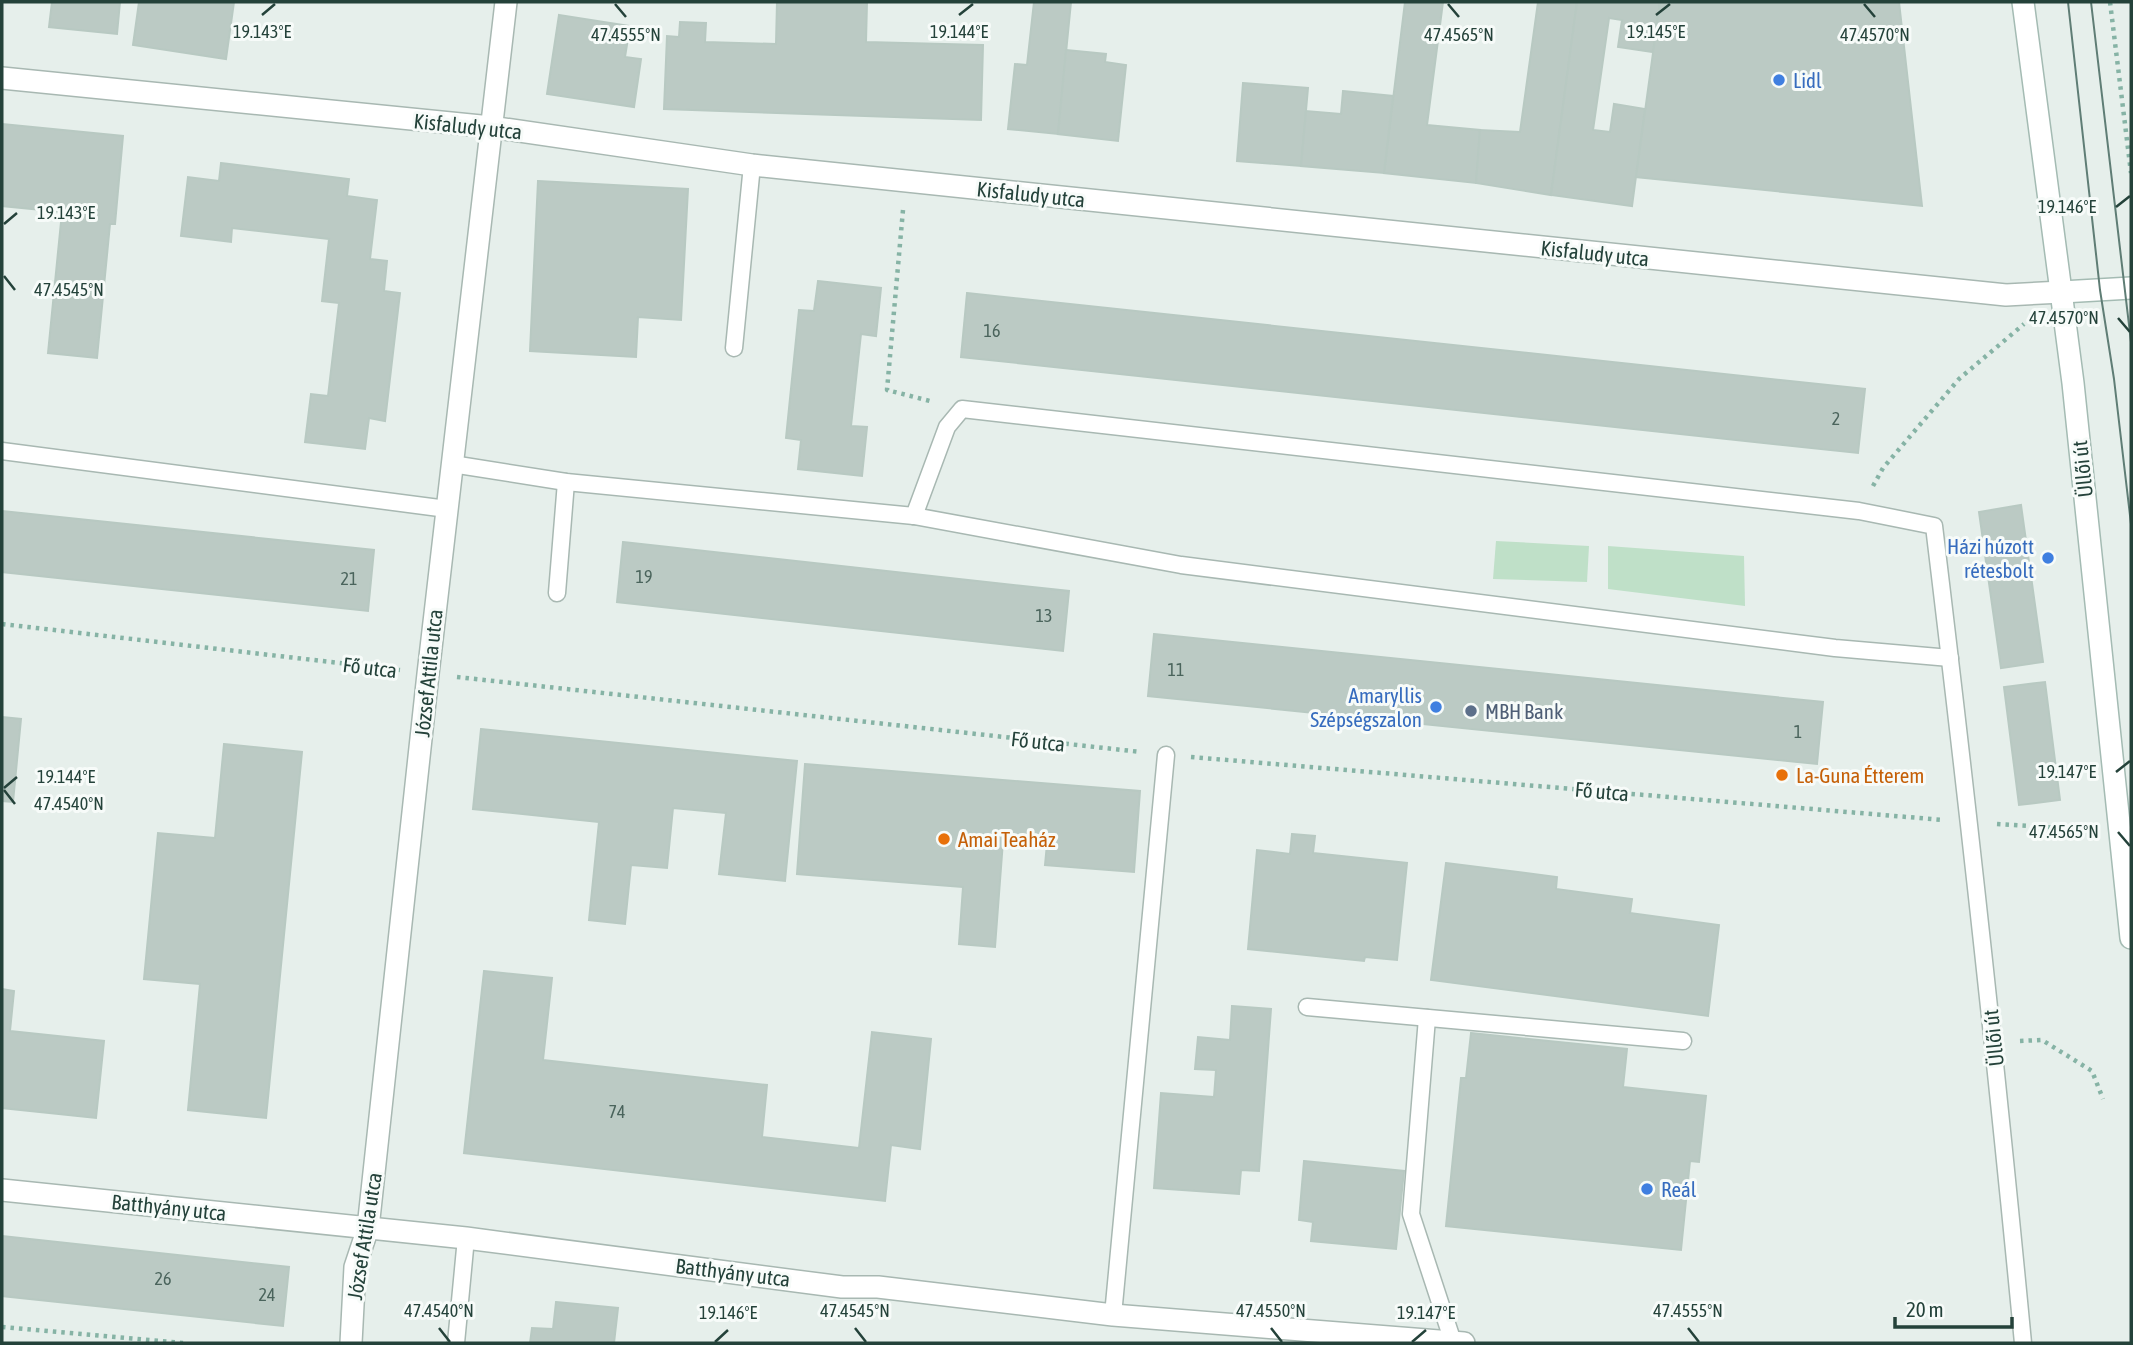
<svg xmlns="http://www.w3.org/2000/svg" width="2133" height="1345" viewBox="0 0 2133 1345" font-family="'Asap Condensed',sans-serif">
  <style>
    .green { fill: #bfe0c8 }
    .building { fill: #bbcac4; stroke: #b8c9c2; stroke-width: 2 }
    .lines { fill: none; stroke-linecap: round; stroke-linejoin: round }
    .service-casing { stroke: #a8b8b2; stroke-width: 19 }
    .minor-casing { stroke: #a8b8b2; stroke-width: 24 }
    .tertiary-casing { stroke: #a8b8b2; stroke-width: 24 }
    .secondary-casing { stroke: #a4bbb3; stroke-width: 24 }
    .path { stroke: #86b3a5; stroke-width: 4.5; stroke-dasharray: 3.5 5; stroke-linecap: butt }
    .service { stroke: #fff; stroke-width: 16 }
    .minor { stroke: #fff; stroke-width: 21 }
    .tertiary { stroke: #fff; stroke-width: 21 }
    .secondary { stroke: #fff; stroke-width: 21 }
    .tram { stroke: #5f7d75; stroke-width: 2 }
    .ticks { fill: none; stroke: #24423a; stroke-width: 2.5 }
    .shop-dot { fill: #3f7fe0; stroke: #f7fbf9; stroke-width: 2.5 }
    .service-dot { fill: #5c6f8a; stroke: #f7fbf9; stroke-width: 2.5 }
    .food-dot { fill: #e8710a; stroke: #f7fbf9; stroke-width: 2.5 }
    .labels { text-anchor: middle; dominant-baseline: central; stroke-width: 6; stroke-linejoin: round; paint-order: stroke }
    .number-label { font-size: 18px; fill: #4a645c }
    .shop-label { font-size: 21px; fill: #366cbe; stroke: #f7fbf9; text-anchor: start }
    .street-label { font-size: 21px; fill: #24423a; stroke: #f7fbf9 }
    .service-label { font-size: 21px; fill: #4e5e75; stroke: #f7fbf9; text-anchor: start }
    .food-label { font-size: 21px; fill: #c56008; stroke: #f7fbf9; text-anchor: start }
    .ticks-label { font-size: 18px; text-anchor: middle; fill: #24423a; stroke: #f7fbf9; stroke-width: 6; stroke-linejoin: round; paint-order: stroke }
  </style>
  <rect width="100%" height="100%" fill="#e6efeb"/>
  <g class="green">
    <polygon points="1496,541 1589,546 1587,582 1493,579"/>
    <polygon points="1608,546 1744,556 1745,606 1608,589"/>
  </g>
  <g class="building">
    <polygon points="52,2 120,2 117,34 49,27"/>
    <polygon points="139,2 234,2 226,59 133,45"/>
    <polygon points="777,2 867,2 866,42 983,45 981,120 664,109 667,36 679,37 680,22 706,23 705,42 776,44"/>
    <polygon points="1034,2 1071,2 1058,134 1008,129 1015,64 1027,65"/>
    <polygon points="1405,2 1443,2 1427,125 1480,130 1476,183 1384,173"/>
    <polygon points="1538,2 1577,2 1551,195 1476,183 1480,130 1520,132"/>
    <polygon points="1577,2 1660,2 1653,52 1618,47 1622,20 1609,18 1593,130 1610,132 1614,104 1645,109 1632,206 1551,195"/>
    <polygon points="1660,2 1899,2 1922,206 1636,177"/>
    <polygon points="559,15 630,26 625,57 641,59 634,107 547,94"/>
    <polygon points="1066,50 1106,54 1105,62 1126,65 1118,141 1058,134"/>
    <polygon points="1243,83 1308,88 1301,166 1237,161"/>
    <polygon points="1343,91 1393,96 1384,173 1301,166 1306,111 1341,114"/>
    <polygon points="2,124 123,136 115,224 110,224 97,358 48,353 62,212 2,206"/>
    <polygon points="221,163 349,179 347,196 377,200 370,259 387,261 384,291 400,293 385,421 369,418 365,449 305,442 311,394 328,396 339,303 322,301 329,239 232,228 231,242 181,236 188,177 219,181"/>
    <polygon points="538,181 688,189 681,320 638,317 636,357 530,351"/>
    <polygon points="818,281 881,288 876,336 861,334 851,426 867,427 862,476 798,469 801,440 786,438 799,310 814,311"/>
    <polygon points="967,293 1865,389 1858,453 961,357"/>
    <polygon points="2021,505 2043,662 2001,668 1979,512"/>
    <polygon points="2,511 374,550 368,611 2,572"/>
    <polygon points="623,542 1069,591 1063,651 617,602"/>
    <polygon points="1154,634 1823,702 1817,764 1148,696"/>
    <polygon points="2045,682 2060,800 2019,805 2004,687"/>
    <polygon points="2,717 21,719 13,802 2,801"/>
    <polygon points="481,729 797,761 785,881 719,874 726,813 673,808 667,868 631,865 625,924 589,920 599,822 473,809"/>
    <polygon points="224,744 302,752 266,1118 188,1110 200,984 144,979 158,833 215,838"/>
    <polygon points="805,764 1140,791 1134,872 1045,865 1047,844 1003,841 995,947 959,944 963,887 797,874"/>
    <polygon points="1292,834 1315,836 1313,853 1407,863 1397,960 1365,957 1364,961 1248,949 1257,850 1290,854"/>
    <polygon points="1446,863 1557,877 1556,889 1632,899 1630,913 1719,925 1708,1016 1431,980"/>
    <polygon points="484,971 552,978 543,1060 767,1085 762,1137 859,1148 872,1032 931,1039 920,1149 891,1145 885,1201 464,1153"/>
    <polygon points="2,989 14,991 10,1031 104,1041 96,1118 2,1108"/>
    <polygon points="1232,1006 1271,1009 1259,1171 1241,1170 1239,1194 1154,1188 1161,1093 1214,1097 1216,1070 1195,1069 1198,1037 1230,1040"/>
    <polygon points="1471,1033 1627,1049 1623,1087 1706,1096 1699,1162 1690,1161 1681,1250 1446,1226 1461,1078 1466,1078"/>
    <polygon points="1304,1161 1404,1171 1396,1249 1311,1241 1313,1222 1299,1220"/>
    <polygon points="2,1236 289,1267 283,1326 2,1296"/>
    <polygon points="556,1302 618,1308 614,1343 530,1343 532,1328 553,1329"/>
  </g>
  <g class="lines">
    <g class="service-casing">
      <g id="service">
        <polyline points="734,348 752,165"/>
        <polyline points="2,451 447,509"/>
        <polyline points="452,464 566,482 914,516 1181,565 1835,648 1950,658"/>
        <path d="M914 516 947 427 962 409 1859 511 1934 526C1967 798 1997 1070 2023 1343"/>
        <polyline points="557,593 566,482"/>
        <polyline points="1307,1007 1683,1041"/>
        <polyline points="1427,1018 1411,1214 1453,1342"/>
        <polyline points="1113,1315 1166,755"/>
        <polyline points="456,1343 466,1238"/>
      </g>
    </g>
    <g class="minor-casing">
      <g id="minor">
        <polyline points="2,1190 466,1238 842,1287 878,1287 1113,1315 1464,1343"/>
        <polyline points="351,1343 355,1267 368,1228 428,674 506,2"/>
      </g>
    </g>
    <g class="tertiary-casing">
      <polyline id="tertiary" points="2,78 491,127 752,165 2006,295 2062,292"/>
    </g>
    <g class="secondary-casing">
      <g id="secondary">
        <polyline points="2023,2 2073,383 2131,938"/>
        <polyline points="2062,292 2131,288"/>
      </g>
    </g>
    <g class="path">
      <polyline points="2110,2 2131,173"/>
      <polyline points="903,210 887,390 934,402"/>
      <polyline points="1873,486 1883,468 1959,379 2024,324"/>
      <polyline points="2,624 400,670"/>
      <polyline points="457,677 1141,752"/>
      <polyline points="1191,757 1943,820"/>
      <polyline points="1997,824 2076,829"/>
      <polyline points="2020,1041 2042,1040 2092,1071 2103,1099"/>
      <polyline points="2,1327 183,1343"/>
    </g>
    <use href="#service" class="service"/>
    <use href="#minor" class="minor"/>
    <use href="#tertiary" class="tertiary"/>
    <use href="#secondary" class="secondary"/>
    <g class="tram">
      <polyline points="2068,2 2100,290 2114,379 2131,524"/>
      <polyline points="2091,2 2131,342"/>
    </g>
  </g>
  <path class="ticks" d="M615 4 626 17M1448 4 1459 17M1864 4 1875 17M262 15 275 4M959 15 973 4M1656 15 1670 4M2116 207 2130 196M4 224 17 213M4 276 15 290M2118 318 2130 332M2116 772 2130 761M4 788 17 777M4 790 15 804M2118 832 2130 846M439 1328 450 1342M855 1328 866 1342M1271 1328 1282 1342M1688 1328 1699 1342M715 1342 728 1330M1412 1342 1426 1330"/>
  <g class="shop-dot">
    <circle cx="1779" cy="80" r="7"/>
    <circle cx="2048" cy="558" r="7"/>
    <circle cx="1436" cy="707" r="7"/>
    <circle cx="1647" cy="1189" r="7"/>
  </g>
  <circle class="service-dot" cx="1471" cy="711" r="7"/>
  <g class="food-dot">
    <circle cx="1782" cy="775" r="7"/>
    <circle cx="944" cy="839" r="7"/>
  </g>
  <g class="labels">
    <g class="number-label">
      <text x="992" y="330">16</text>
      <text x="1836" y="418">2</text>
      <text x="644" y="576">19</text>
      <text x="349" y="578">21</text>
      <text x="1044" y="615">13</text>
      <text x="1176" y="669">11</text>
      <text x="1798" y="731">1</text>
      <text x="617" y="1111">74</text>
      <text x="163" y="1278">26</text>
      <text x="267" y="1294">24</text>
    </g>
    <g class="shop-label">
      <text x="1793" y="80">Lidl</text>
      <text x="2034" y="546" text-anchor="end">Házi húzott<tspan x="2034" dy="24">rétesbolt</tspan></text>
      <text x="1422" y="695" text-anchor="end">Amaryllis<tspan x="1422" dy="24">Szépségszalon</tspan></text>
      <text x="1661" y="1189">Reál</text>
    </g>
    <g class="street-label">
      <text transform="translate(468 126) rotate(6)">Kisfaludy utca</text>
      <text transform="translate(1031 194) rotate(6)">Kisfaludy utca</text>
      <text transform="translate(1595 253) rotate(6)">Kisfaludy utca</text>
      <text transform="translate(2082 469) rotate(-96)">Üllői út</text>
      <text transform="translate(370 667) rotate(7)">Fő utca</text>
      <text transform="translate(428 673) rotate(-84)">József Attila utca</text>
      <text transform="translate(1038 741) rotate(6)">Fő utca</text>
      <text transform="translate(1602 791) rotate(5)">Fő utca</text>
      <text transform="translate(1993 1038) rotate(-96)">Üllői út</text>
      <text transform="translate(169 1207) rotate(6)">Batthyány utca</text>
      <text transform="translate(364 1236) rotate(-81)">József Attila utca</text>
      <text transform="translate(733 1272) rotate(7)">Batthyány utca</text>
    </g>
    <g class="service-label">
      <text x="1485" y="711">MBH Bank</text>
    </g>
    <g class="food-label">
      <text x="1796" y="775">La-Guna Étterem</text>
      <text x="958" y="839">Amai Teaház</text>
    </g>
  </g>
  <g class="ticks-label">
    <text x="262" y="38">19.143°E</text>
    <text x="959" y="38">19.144°E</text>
    <text x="1656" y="38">19.145°E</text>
    <text x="626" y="41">47.4555°N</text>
    <text x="1459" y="41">47.4565°N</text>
    <text x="1875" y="41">47.4570°N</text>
    <text x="2067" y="213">19.146°E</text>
    <text x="66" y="219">19.143°E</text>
    <text x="69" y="296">47.4545°N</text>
    <text x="2064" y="324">47.4570°N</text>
    <text x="2067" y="778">19.147°E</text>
    <text x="66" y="783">19.144°E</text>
    <text x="69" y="810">47.4540°N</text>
    <text x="2064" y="838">47.4565°N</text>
    <text x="439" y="1317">47.4540°N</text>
    <text x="855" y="1317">47.4545°N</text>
    <text x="1271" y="1317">47.4550°N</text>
    <text x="1688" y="1317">47.4555°N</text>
    <text x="728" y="1319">19.146°E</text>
    <text x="1426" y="1319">19.147°E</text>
  </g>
  <rect width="2133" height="1345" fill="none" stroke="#24423a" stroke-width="7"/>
  <path d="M1895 1317v10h117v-10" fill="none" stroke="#24423a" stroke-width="3.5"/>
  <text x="1906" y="1317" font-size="21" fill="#24423a" stroke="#f7fbf9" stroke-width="5" paint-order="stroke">20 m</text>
</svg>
